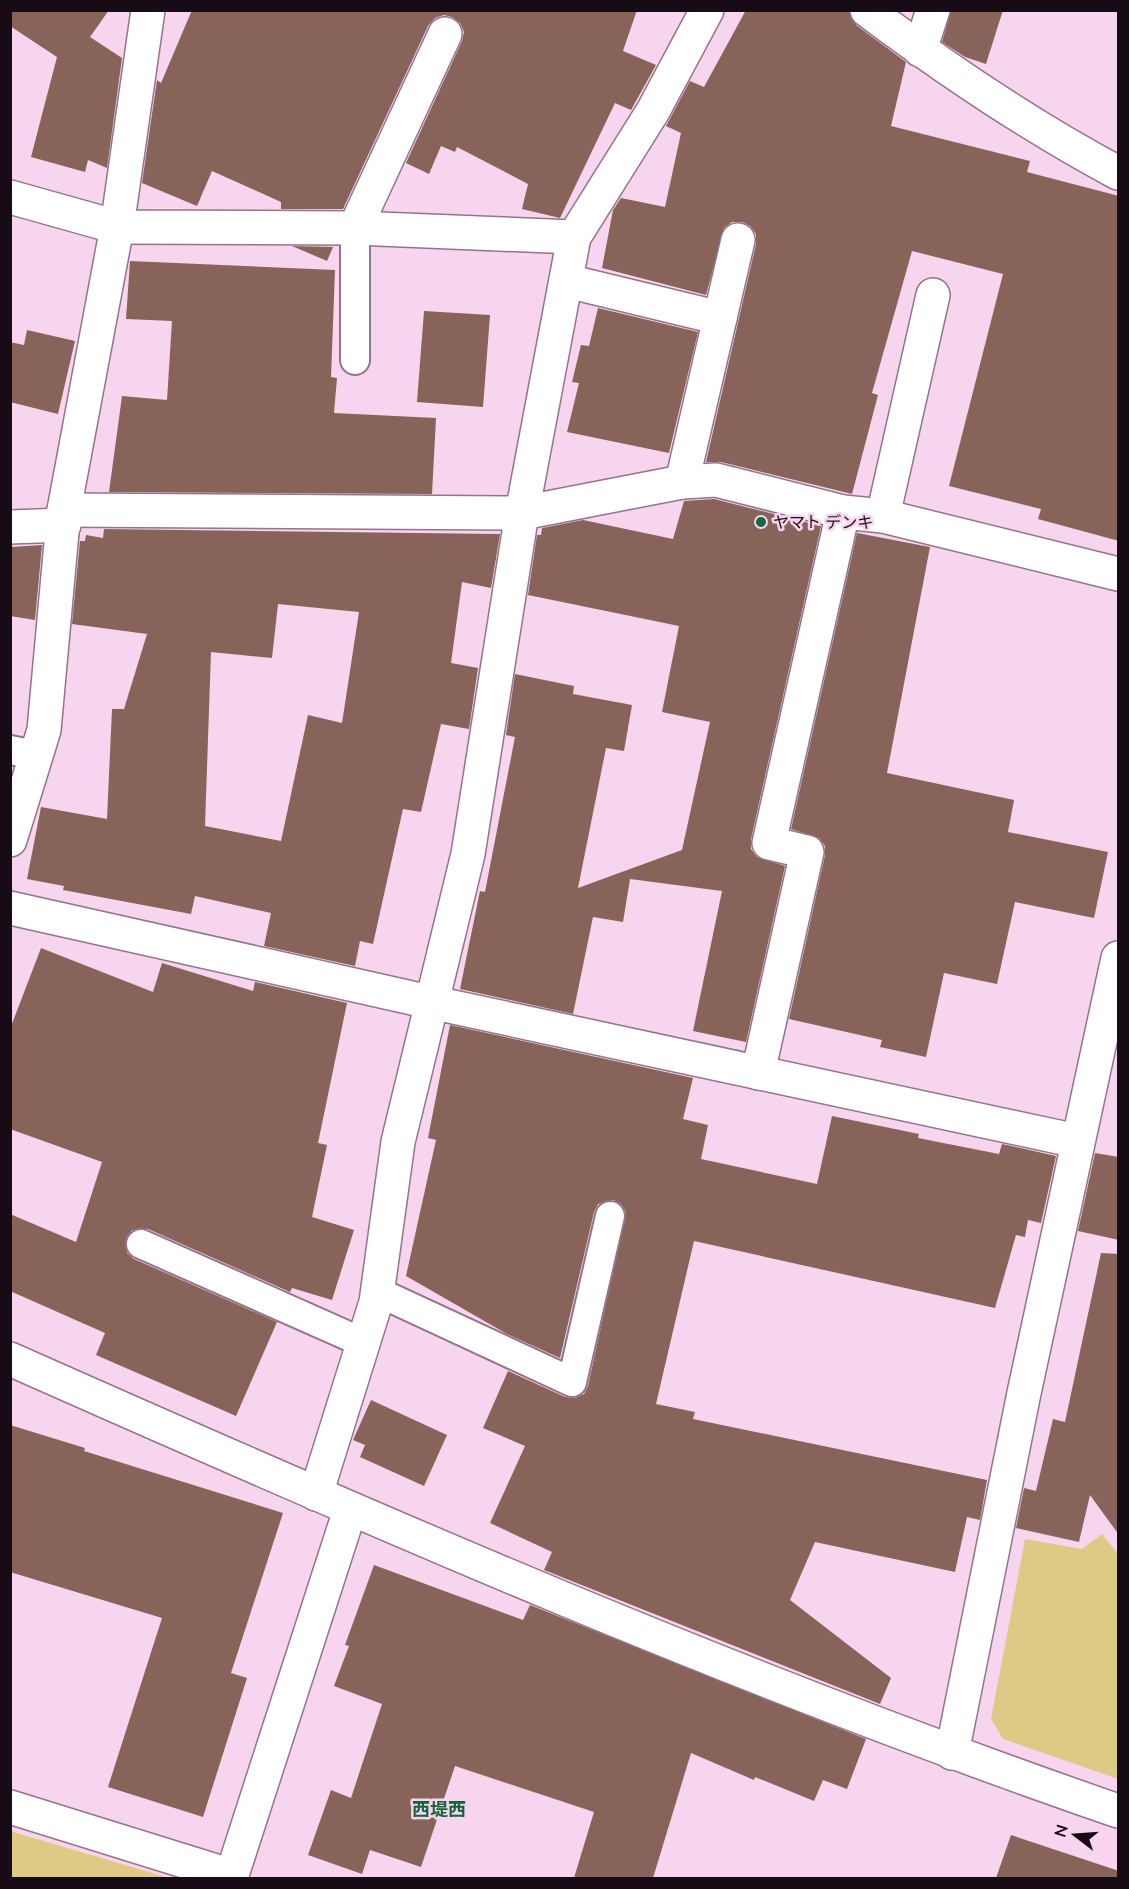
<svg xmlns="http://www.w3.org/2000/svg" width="1129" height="1889" viewBox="0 0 1129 1889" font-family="Mulish,'Noto Sans JP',sans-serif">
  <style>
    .green { fill: #ddcb85 }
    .building { fill: #886359; fill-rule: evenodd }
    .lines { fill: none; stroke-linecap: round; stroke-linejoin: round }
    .service-casing { stroke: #93748b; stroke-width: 32 }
    .minor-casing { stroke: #93748b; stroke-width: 36 }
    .tertiary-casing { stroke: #93748b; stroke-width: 36 }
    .service { stroke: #fff; stroke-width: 28 }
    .minor { stroke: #fff; stroke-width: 33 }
    .tertiary { stroke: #fff; stroke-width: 33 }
    .poi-dot { fill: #126c40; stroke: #f8d5ee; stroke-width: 2 }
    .labels { text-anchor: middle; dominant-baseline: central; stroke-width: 5; stroke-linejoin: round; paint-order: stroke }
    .poi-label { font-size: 16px; fill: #170c15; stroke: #f8d5ee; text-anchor: start }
    .neighbourhood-label { font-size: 18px; font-weight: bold; fill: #13633b; stroke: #f8d5ee }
  </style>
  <rect width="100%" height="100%" fill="#f8d5ee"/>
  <g class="green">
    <polygon points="1102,1534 1118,1554 1118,1779 1003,1739 991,1719 1025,1539 1082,1549"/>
    <polygon points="10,1831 169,1878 11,1878"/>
  </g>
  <g class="building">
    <polygon points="10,10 109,10 90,37 122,58 107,168 88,160 85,172 31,157 57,57 10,26"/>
    <polygon points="192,10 637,10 623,51 656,65 631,110 615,103 560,218 522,209 528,184 457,147 455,152 441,146 429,174 406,163 462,41 464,32 460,23 452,17 444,15 435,18 428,26 343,209 281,209 281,202 212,171 197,206 142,183 157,80 161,83"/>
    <polygon points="746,10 849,10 856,25 906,62 891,126 1030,161 1027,172 1119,196 1119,541 1038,519 1041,509 949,486 1003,274 912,251 872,393 878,395 852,494 721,462 706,462 756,244 756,234 750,226 742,222 732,222 724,228 706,295 602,268 613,210 621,198 665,207 681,133 666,126 690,81 704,87"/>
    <polygon points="951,10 1003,10 986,64 965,57 942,42"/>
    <polygon points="292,246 333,247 327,261"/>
    <polygon points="130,261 335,270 331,377 337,378 334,413 436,418 432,494 109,492 122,396 167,400 172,321 126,319"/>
    <polygon points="598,308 698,332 669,453 567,432 579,383 572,382 581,345 589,346"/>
    <polygon points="424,311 490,315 483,407 417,402"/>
    <polygon points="27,330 75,341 58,414 10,402 10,342 24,345"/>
    <polygon points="714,499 821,526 751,839 751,849 757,857 785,866 746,1042 693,1031 722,891 630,879 623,922 593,917 573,1014 460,989 480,891 485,892 515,737 506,735 515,674 574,686 573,694 632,705 624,751 606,748 578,888 682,850 710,722 662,712 679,626 528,595 537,535 541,535 542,528 583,520 673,539 684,501"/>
    <path d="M104 529 500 534 491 588 462 582 451 663 478 668 469 729 441 724 421 812 403 809 373 944 360 941 355 966 264 946 271 913 195 896 191 914 63 890 64 886 27 879 41 807 107 819 112 709H124L147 634 72 624 80 541H85L86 535 103 538ZM278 604 359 612 342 723 308 715 281 841 205 826 211 652 272 658Z"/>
    <polygon points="857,533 930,547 887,773 1014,800 1008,832 1108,852 1094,918 1015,902 997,984 944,973 926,1057 880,1047 882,1040 789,1019 825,855 825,846 819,838 791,829"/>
    <polygon points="42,545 35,620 10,616 10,547"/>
    <polygon points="41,948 153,992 162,963 253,991 255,982 347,1003 318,1143 327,1145 312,1217 354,1230 332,1300 292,1288 290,1292 148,1229 132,1230 126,1238 127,1253 134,1259 277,1322 236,1416 96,1355 105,1333 10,1291 10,1214 76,1242 102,1162 10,1129 10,1029"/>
    <polygon points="450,1025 693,1078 683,1119 708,1125 701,1159 817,1184 832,1116 919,1134 918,1138 999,1154 1002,1144 1056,1156 1041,1223 1028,1220 1025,1237 1016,1235 995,1308 694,1241 656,1404 695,1412 693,1419 987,1480 980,1520 967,1517 955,1572 815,1542 790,1600 891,1678 880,1704 544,1570 552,1552 490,1523 525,1446 483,1428 508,1371 565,1397 575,1398 584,1394 588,1386 626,1212 621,1204 613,1200 598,1204 594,1212 560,1358 507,1334 406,1276 436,1140 428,1138"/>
    <polygon points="1095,1153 1119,1157 1119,1240 1078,1231"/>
    <polygon points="1101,1253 1119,1254 1119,1535 1090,1495 1079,1542 1016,1528 1024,1488 1036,1491 1053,1419 1065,1422"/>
    <polygon points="371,1400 447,1435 424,1486 360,1457 365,1445 353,1440"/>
    <polygon points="10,1425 85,1448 84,1451 283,1513 231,1673 247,1678 203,1817 108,1787 162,1618 10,1572"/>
    <polygon points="374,1565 523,1620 530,1605 866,1739 847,1789 823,1780 814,1801 755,1777 754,1780 691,1753 653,1878 574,1878 594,1812 455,1766 421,1867 370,1850 362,1874 308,1855 331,1790 351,1798 382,1704 334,1686 349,1646 345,1645"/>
    <polygon points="1011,1835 1119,1871 1117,1878 996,1878"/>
  </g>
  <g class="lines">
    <g class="service-casing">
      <g id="service">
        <polyline points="355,360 355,228"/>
        <polyline points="10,750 36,755"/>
        <polyline points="141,1244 364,1343"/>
        <polyline points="378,1292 572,1382 610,1216"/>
      </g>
    </g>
    <g class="minor-casing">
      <g id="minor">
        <path d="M867 10C947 70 1030 126 1118 173"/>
        <polyline points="920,50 933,10"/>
        <polyline points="10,197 117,227 355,228 574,237"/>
        <polyline points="355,228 445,34"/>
        <polyline points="567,281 720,318"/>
        <polyline points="682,482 738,240"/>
        <polyline points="64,510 522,513 682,482 716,480 843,512 883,516 1118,574"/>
        <polyline points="883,516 933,295"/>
        <polyline points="10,527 64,525"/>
        <polyline points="10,840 44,730 64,510 117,227 148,10"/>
        <polyline points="10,908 430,1002 1077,1141"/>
        <polyline points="758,1073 807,852 769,843 843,512"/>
        <polyline points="316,1494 376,1302 398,1142 468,854 522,513 574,237 653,111 707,10"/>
        <polyline points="952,1753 1024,1393 1118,958"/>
        <polyline points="10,1807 232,1876"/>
        <polyline points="231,1878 350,1510"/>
      </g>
    </g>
    <g class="tertiary-casing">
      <path id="tertiary" d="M10 1359C375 1521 741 1681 1118 1811"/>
    </g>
    <use href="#service" class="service"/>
    <use href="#minor" class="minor"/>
    <use href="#tertiary" class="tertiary"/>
  </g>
  <circle class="poi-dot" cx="761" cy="522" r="6"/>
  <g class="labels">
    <g class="poi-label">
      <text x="773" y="522">ヤマト デンキ</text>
    </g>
    <g class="neighbourhood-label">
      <text x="439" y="1809">西堤西</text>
    </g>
  </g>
  <rect width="1129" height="1889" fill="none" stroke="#170c15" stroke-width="24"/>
  <g transform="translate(1075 1835) rotate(287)" stroke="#f8d5ee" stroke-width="4.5" paint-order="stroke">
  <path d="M0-4.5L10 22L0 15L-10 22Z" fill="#170c15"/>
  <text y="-9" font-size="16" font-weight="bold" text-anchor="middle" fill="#170c15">N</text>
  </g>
</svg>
